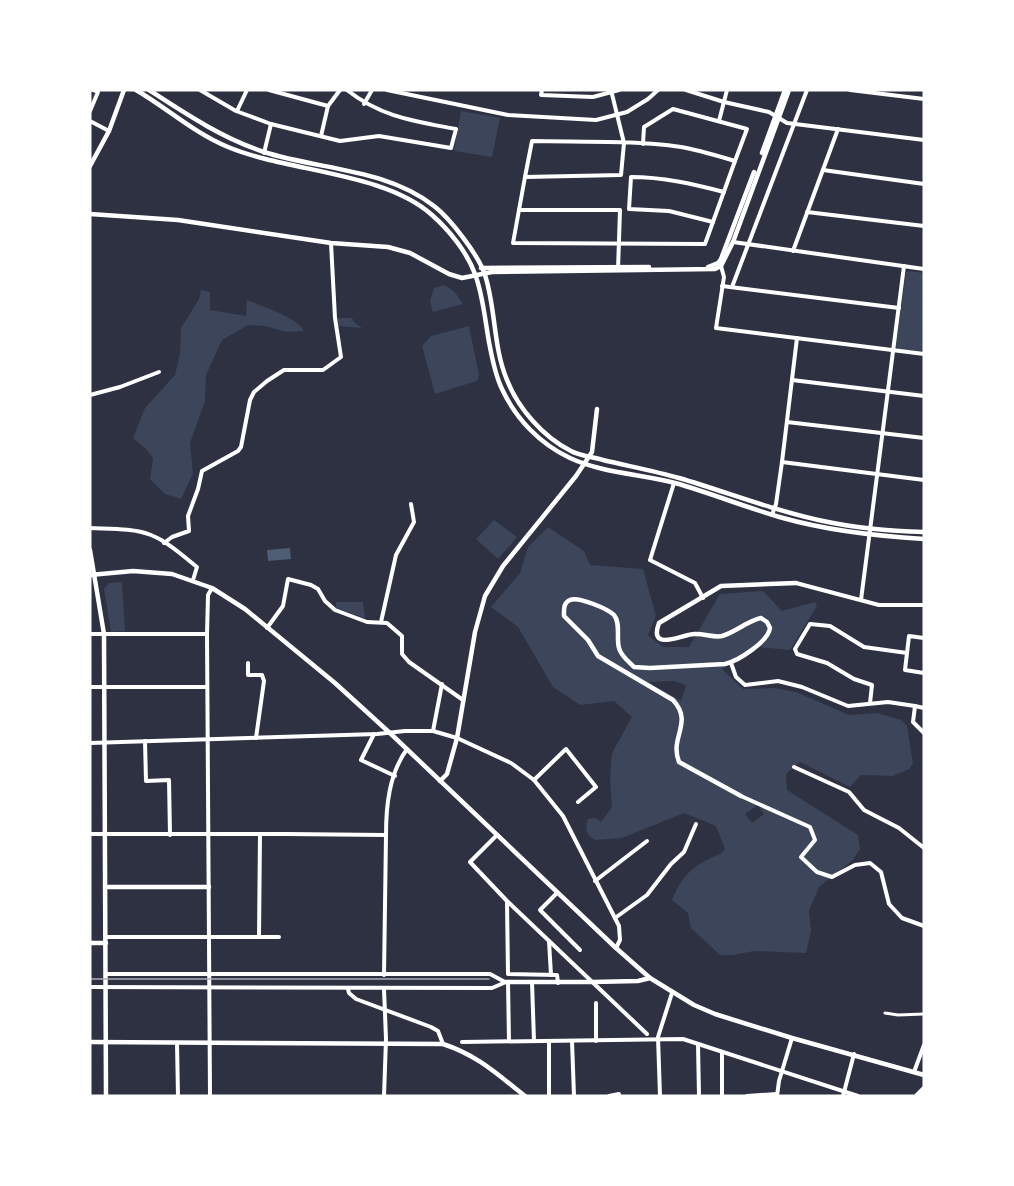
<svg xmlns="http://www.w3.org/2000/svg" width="1014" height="1186" viewBox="0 0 1014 1186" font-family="Mulish,sans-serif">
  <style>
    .green { fill: #3c4559; fill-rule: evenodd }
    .water { fill: #4f5d75 }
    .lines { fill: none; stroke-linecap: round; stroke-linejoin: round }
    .pedestrian { stroke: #fff; stroke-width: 3 }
    .minor { stroke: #fff; stroke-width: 4 }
    .tertiary { stroke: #fff; stroke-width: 4.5 }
    .motorway { stroke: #fff; stroke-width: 7 }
    .rail { stroke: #abadb3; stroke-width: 1.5 }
  </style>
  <rect width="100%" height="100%" fill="#2d3142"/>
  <g class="green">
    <polygon points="461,111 500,118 492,157 454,151"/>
    <polygon points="909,271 924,273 924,352 897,349 896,345 906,272"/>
    <polygon points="444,285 454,291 463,304 433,312 430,301 434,288"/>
    <path d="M201 290 210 292V310L246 316 247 300C261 306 297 317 304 331L286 332 265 326 248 325 222 340 206 375 205 401 190 443 193 474 181 499 165 494 150 479 153 458 146 449 133 438 145 408 175 375 180 354 181 328 199 299Z"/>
    <polygon points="337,318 352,318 354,322 362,328 338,326"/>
    <polygon points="469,326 479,375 477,381 435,394 422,346 431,336"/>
    <polygon points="494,520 517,537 498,559 476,539"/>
    <path d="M548 527 584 551 590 565 643 569 656 616 648 635 663 647H689L720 594 763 591 782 611 815 602 817 606 790 650 758 647 722 669 743 689 775 688 796 692 849 715 877 713 901 720 907 726 913 764 909 769 893 776 861 775 850 787 800 762 786 774 787 790 858 835 860 849 853 860 819 887 809 911 811 931 806 953 754 951 733 955H720L691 928 688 913 672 900C683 872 696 864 722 853L725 849 716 826 684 813 622 838 595 840C587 835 584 829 588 819L595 818 601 822 612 807 610 779 612 753 632 717 614 701 580 705 553 687 518 627 491 607 520 573 528 547ZM674 681 686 685 681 701 648 682ZM758 805 764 814 752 823 745 814Z"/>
    <polygon points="122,582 125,631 111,632 104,589 109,583"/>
    <polygon points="336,602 363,602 365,618 336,608"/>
  </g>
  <polygon class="water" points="290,548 291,559 268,561 267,550"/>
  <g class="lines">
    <polyline class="pedestrian" points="885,1013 898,1015 924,1014"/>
    <g class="minor">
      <path d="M200 90 236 111 271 124 340 141 379 136 451 148 456 129C414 121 381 117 347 90"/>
      <polyline points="269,90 328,106 340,90"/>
      <polyline points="387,90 508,115 596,120 627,112 648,99 658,90"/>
      <polyline points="542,90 541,95 593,97 619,90"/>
      <path d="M611 90 624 143 621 175 525 177 532 141C581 142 632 140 681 147 699 150 718 156 735 161L747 129 673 109 644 127 643 144"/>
      <polyline points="686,90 724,102 769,112 787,123 924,140"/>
      <polyline points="850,90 924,99"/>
      <polyline points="364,104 372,90"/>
      <polyline points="90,111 98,92 93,90"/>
      <polyline points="237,111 247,90"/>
      <polyline points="90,121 109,131"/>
      <polyline points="719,121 727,90"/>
      <polyline points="321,136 328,106"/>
      <polyline points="264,153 271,124"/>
      <polyline points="823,170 924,184"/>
      <polyline points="525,177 513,243 705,244 735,161"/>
      <polyline points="519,210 620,210 618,270"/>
      <polyline points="807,212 924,226"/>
      <path d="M713 222 669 211 629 209 631 177C663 177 693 184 724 192"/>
      <polyline points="733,242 924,269"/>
      <polyline points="793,251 838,129"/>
      <polyline points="721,266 724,277 716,328 924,354"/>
      <polyline points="722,286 899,308"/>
      <polyline points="732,287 807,90"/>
      <polyline points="792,380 924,396"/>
      <polyline points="90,395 120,387 159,372"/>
      <polyline points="787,422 924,438"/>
      <polyline points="782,462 924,480"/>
      <polyline points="674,483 650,560 695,583 703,598"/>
      <polyline points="772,515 776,504 782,462 797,338"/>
      <path d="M90 528C109 529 133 528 151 535 167 541 183 556 197 567L193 580"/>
      <polyline points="164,543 172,537 189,531 188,516 198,489 202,471 238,451 241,447 250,400 254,392 267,381 284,370 323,370 341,357 335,318 331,243"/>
      <polyline points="796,583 879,605 924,605"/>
      <polyline points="861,600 904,266"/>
      <polyline points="381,622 396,555 414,522 411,504"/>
      <polyline points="267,628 283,606 288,579 311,585 318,589 325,601 335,610 367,622 387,623 402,636 402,654 409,662 463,700"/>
      <polyline points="90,634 207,634"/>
      <polyline points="924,638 909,636 905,670 924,673"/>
      <polyline points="248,663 248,675 262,675 264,681 256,738"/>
      <polyline points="731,663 736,677 745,685 778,681 802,687 848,706 888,702 915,706"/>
      <polyline points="90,687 207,687"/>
      <polyline points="870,703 872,685 854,679 827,663 797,654 795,649 810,624 830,626 864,647 907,653"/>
      <polyline points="924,708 915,706 913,722 924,733"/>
      <polyline points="433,731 442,684"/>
      <polyline points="374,734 361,760 395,776"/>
      <polyline points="145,741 146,781 169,780 170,835"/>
      <polyline points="90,743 377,734 405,731 433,731 457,738 511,763 534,780 563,816 619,926 620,940 616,948"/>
      <polyline points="794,767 849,792 864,810 899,828 924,848"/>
      <polyline points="534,780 566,749 596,787 578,802"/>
      <polyline points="741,796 810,827 815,840 801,857 817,872 832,877 855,865 870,863 881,872 889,904 902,918 924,926"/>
      <path d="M90 834H286L386 835C386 806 389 774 407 749"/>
      <polyline points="497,835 470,862 507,901 647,1034"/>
      <polyline points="595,881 647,841"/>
      <polyline points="557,893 540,910 580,950"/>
      <polyline points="507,902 508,974 557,975 558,983"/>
      <polyline points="615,918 647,895 671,864 684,852 696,824"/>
      <polyline points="106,937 279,937"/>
      <polyline points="259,937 260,834"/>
      <polyline points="549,941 551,975"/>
      <polyline points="107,974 490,974 505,982"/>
      <polyline points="384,975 386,835"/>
      <polyline points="508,982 509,1041"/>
      <polyline points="532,982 534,1041"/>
      <polyline points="90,987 492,988 506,982"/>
      <polyline points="348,989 349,993 356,999 431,1027 438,1031 443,1044"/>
      <polyline points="384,989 386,1039 384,1096"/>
      <polyline points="596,1003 596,1041"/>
      <polyline points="549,1041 549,1096"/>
      <polyline points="572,1041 574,1096"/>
      <polyline points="462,1042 683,1039 858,1096"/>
      <polyline points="177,1043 178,1096"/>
      <polyline points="698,1044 699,1096"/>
      <polyline points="722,1052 722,1096"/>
      <polyline points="914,1072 924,1045"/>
      <polyline points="210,1096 207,634 208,595 212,588"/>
      <polyline points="609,1096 619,1094"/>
      <polyline points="660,1096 658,1037 672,993"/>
      <polyline points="747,1096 777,1094"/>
      <polyline points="777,1096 779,1081 792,1038"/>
      <polyline points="843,1096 854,1054"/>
    </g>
    <g class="tertiary">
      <path d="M136 90C167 108 194 133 228 147 288 172 384 172 432 215 449 230 467 252 475 274 483 295 485 320 489 342 492 358 495 375 502 389 516 419 540 444 570 458 602 473 641 474 675 483 711 493 747 508 783 518 829 531 876 536 924 539"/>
      <path d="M149 90C186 114 222 138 264 152 320 170 385 168 434 206 450 218 479 256 485 275 496 309 493 347 507 380 518 408 543 437 571 451 580 456 593 457 603 460 628 466 654 471 679 478 727 492 774 511 823 521 856 528 890 531 924 532"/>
      <polyline points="762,153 785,90"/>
      <polyline points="90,166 109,131 124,90"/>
      <polyline points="90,214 178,220 331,243 388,247 410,253 449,274 462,278 492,272 715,269 721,266 733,242 789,90"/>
      <polyline points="708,267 718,263 721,259 754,172"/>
      <polyline points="481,268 649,267"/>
      <polyline points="90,550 104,634 106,1096"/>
      <polyline points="90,575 133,571 172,574 212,588 245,609 335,683 391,734 616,948 650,978 694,1005 715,1014 792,1038 924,1075"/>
      <polyline points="440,781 447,774 457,738 475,632 485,596 503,566 576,476 592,452 597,409"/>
      <path d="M741 796 679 762C669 737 694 723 673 700L598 656 588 640 564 616C564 610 563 603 570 600 578 596 608 609 614 615 621 623 616 638 619 648 621 656 628 661 634 667L650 668 725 664C738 661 768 642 770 628L767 622 761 618C747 621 736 632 722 636 714 638 703 633 694 634 683 634 648 653 659 623L721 586 796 583"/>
      <polyline points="106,887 209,887"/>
      <polyline points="90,943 106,943"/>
      <polyline points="506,982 592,982 638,981 650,978"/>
      <path d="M90 1042 443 1044C477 1055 497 1074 525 1096"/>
      <polyline points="916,1096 924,1088"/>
    </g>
    <polyline class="motorway" points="920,1096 924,1093"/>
    <polyline class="rail" points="90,979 489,979"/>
  </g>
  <rect width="1014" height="1186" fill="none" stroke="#ffffff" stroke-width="183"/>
</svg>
